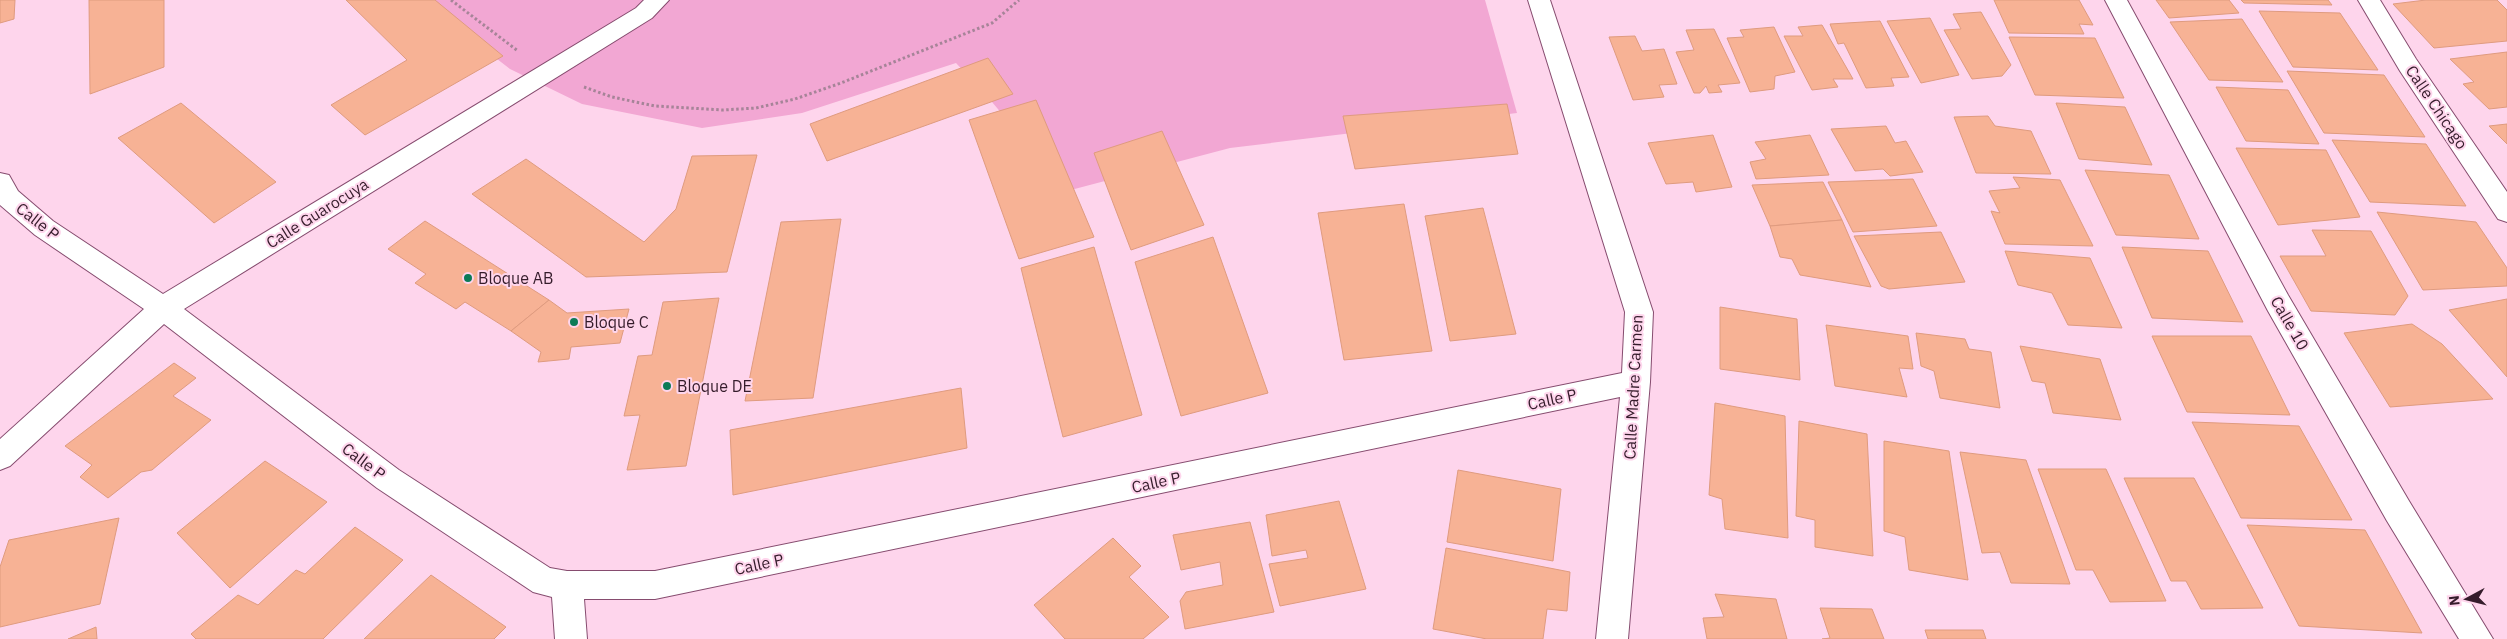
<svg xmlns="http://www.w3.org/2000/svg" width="2507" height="639" viewBox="0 0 2507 639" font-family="'IBM Plex Sans',sans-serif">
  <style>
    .green { fill: #f2a7d3 }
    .building { fill: #f7b295; stroke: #df9b7f }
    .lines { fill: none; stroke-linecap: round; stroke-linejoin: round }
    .minor-casing { stroke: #864c6f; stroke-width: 2 }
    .path { stroke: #a68498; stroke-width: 3; stroke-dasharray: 2.5 2.5; stroke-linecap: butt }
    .minor { fill: #fff; fill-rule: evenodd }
    .poi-dot { fill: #0c7b57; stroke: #fed5ec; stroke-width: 2 }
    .labels { text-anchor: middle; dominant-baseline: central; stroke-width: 4; stroke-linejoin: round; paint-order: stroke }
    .street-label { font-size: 16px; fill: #351c2b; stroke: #fed5ec }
    .poi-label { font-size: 16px; fill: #351c2b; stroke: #fed5ec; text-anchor: start }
  </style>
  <rect width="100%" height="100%" fill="#fed5ec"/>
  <polygon class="green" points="421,0 1485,0 1517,113 1230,148 1067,191 992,102 956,63 802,113 702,128 582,104 510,69"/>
  <g class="building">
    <polygon points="0,0 15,0 14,19 0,23"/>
    <polygon points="89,0 164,0 164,67 90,94"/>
    <polygon points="346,0 435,0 503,56 365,135 331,105 407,60"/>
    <polygon points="1994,0 2079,0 2093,25 2079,24 2084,34 2009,33"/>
    <polygon points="2156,0 2229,0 2239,13 2169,18"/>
    <polygon points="2241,0 2328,0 2332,5 2244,3"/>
    <polygon points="2426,0 2497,0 2507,10 2507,41 2434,48 2393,4"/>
    <polygon points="2259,11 2340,13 2378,70 2293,67"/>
    <polygon points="1981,12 2011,65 2002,76 1972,79 1944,30 1961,29 1953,14"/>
    <polygon points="1930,18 1959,75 1921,83 1887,21"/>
    <polygon points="2242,19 2283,82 2209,80 2170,22"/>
    <polygon points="1880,21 1909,77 1891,78 1894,86 1866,88 1844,43 1838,44 1830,24"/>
    <polygon points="1822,25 1853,79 1833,79 1838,87 1812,90 1784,36 1803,36 1798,27"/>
    <polygon points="1774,27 1795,72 1775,76 1774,89 1750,92 1727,38 1744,37 1740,30"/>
    <polygon points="1714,29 1740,83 1718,85 1722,92 1709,93 1706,86 1700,93 1694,93 1676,52 1694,50 1686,30"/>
    <polygon points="1635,36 1642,51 1664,49 1677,84 1659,85 1664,97 1633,100 1609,37"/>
    <polygon points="2009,37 2095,38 2124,98 2035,95"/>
    <polygon points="2507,52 2507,107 2489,109 2463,84 2474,82 2450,59"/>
    <polygon points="988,58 1013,94 827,161 810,124"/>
    <polygon points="2287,71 2384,75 2425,137 2324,133"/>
    <polygon points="2216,87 2288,90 2319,144 2246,141"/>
    <polygon points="1036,100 1094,237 1019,259 969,120"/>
    <polygon points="181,103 276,182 214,223 118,138"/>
    <polygon points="2056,103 2125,107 2152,165 2079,159"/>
    <polygon points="1507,104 1518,154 1355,169 1343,116"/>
    <polygon points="1988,116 1995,126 2031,131 2051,174 1976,173 1954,117"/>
    <polygon points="2507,124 2507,144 2489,126"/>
    <polygon points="1886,126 1895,143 1906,141 1923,172 1890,176 1883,169 1855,171 1831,129"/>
    <polygon points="1162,131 1204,225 1131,250 1094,153"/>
    <polygon points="1713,135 1732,187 1696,192 1693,182 1666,184 1648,143"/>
    <polygon points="1810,135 1829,175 1756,179 1750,162 1766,159 1755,142"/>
    <polygon points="2332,140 2426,144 2466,206 2370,202"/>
    <polygon points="2236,148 2326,150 2360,217 2278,225"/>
    <polygon points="757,155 727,272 586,277 472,194 526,159 644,242 676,209 692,156"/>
    <polygon points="2085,170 2169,175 2199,239 2116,235"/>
    <polygon points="2013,177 2060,180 2093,246 2005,244 1991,211 2000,213 1989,191 2020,188"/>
    <polygon points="1913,179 1937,226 1853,232 1828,182"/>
    <polygon points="1823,182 1842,220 1770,226 1752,185"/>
    <polygon points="1404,204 1432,351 1344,360 1318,213"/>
    <polygon points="1483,208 1516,334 1450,341 1425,216"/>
    <polygon points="2377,212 2476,222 2507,268 2507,286 2423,290"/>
    <polygon points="841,219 813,398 745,401 781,222"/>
    <polygon points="1842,220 1871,287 1800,275 1792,259 1780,257 1770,226"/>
    <polygon points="425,221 549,300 511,331 465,302 456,309 415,283 426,274 388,249"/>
    <polygon points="2312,230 2371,231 2408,296 2395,315 2311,311 2280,256 2326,256"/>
    <polygon points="1941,232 1965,282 1889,289 1881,286 1854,236"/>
    <polygon points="1213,237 1268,393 1181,416 1135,262"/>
    <polygon points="1094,247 1142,415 1063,437 1021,268"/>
    <polygon points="2122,247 2208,251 2243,322 2152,318"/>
    <polygon points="2005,251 2090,258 2122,328 2068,325 2052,293 2018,285"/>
    <polygon points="719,298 686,466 627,470 640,415 624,416 638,356 652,355 663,302"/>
    <polygon points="2507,299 2507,377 2449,310"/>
    <polygon points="549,300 567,313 629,309 620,343 571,347 569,359 538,362 541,352 511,331"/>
    <polygon points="1720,307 1797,319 1800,380 1720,369"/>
    <polygon points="2412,324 2442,344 2493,399 2390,407 2344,333"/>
    <polygon points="1826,325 1908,336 1913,369 1899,368 1907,397 1835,386"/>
    <polygon points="1916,333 1965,339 1969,349 1991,352 2000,408 1940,398 1934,371 1921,366"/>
    <polygon points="2152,336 2251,336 2290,415 2187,412"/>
    <polygon points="2020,346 2100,359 2121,420 2053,413 2045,383 2032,381"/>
    <polygon points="174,363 196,378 173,396 211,420 152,470 141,472 108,498 80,477 92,465 65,446"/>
    <polygon points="961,388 967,448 733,495 730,430"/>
    <polygon points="1715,403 1785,416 1788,538 1725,529 1722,499 1709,495"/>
    <polygon points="1799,421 1867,434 1873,556 1815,547 1815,520 1796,516"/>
    <polygon points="2192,422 2299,426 2352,520 2241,518"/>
    <polygon points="1884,441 1949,451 1968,580 1909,570 1905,537 1884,531"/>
    <polygon points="1960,452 2026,460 2070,584 2011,583 2000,552 1982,553"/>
    <polygon points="265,461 327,502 230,588 177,533"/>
    <polygon points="2038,469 2106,469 2166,601 2110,602 2093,570 2076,570"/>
    <polygon points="1458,470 1561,489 1553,561 1447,542"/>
    <polygon points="2124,478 2194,478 2263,608 2201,609 2186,581 2171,581"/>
    <polygon points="1339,501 1366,589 1280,606 1269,564 1308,558 1306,550 1272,556 1266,515"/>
    <polygon points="119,518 100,604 0,627 0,567 9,540"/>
    <polygon points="1250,522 1274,612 1185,629 1180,601 1186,592 1223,585 1220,562 1181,570 1173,535"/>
    <polygon points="2247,525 2365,530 2422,633 2299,626"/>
    <polygon points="355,527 403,560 323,639 196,639 191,634 238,595 258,605 296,570 305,574"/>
    <polygon points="1113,538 1141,566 1129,577 1169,617 1143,639 1065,639 1034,605"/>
    <polygon points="1446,548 1570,572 1567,611 1547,609 1543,639 1487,639 1433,629"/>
    <polygon points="431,575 506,627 494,639 364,639"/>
    <polygon points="1715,594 1776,599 1787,639 1707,639 1703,618 1724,617"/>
    <polygon points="1820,608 1872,609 1884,639 1822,639 1830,638"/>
    <polygon points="96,627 97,639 68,639"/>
    <polygon points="1925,630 1983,630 1986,639 1928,639"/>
  </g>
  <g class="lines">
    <g class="minor-casing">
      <g id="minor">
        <polygon points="644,0 669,0 652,18 184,309 399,470 550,568 567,571 655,571 1622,373 1625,312 1528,0 1550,0 1653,312 1650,382 1628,639 1596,639 1620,397 655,599 584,599 587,639 555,639 552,597 533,592 377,488 164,324 10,466 0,470 0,439 144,309 35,235 0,205 0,173 9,175 18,191 53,221 163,294 636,8"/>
        <polygon points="2105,0 2127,0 2288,295 2409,501 2493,639 2459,639 2387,521 2268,311"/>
        <polygon points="2358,0 2380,0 2416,59 2507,192 2507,222 2498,219 2400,71"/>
      </g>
    </g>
    <g class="path">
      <polyline points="451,0 518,51"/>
      <polyline points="584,87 612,97 655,106 723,110 756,108 795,99 841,83 992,23 1019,0"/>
    </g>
    <use href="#minor" class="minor"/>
  </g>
  <g class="poi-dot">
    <circle cx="468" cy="278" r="5"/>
    <circle cx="574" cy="322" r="5"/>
    <circle cx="667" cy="386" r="5"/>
  </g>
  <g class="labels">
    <g class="street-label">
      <text transform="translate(2437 107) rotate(56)">Calle Chicago</text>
      <text transform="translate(317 213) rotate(-32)">Calle Guarocuya</text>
      <text transform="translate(38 221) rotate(38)">Calle P</text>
      <text transform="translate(2290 323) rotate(60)">Calle 10</text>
      <text transform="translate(1633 387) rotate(-87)">Calle Madre Carmen</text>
      <text transform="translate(1552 399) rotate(-12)">Calle P</text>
      <text transform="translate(364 461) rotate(37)">Calle P</text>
      <text transform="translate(1156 482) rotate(-12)">Calle P</text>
      <text transform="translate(759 564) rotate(-12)">Calle P</text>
    </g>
    <g class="poi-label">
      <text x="478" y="278">Bloque AB</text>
      <text x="584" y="322">Bloque C</text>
      <text x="677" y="386">Bloque DE</text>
    </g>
  </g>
  <g transform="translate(2467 599) rotate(263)" stroke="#fed5ec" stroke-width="4" paint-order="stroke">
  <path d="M0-4L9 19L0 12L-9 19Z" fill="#351c2b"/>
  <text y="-8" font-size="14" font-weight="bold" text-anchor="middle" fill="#351c2b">N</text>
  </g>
</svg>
